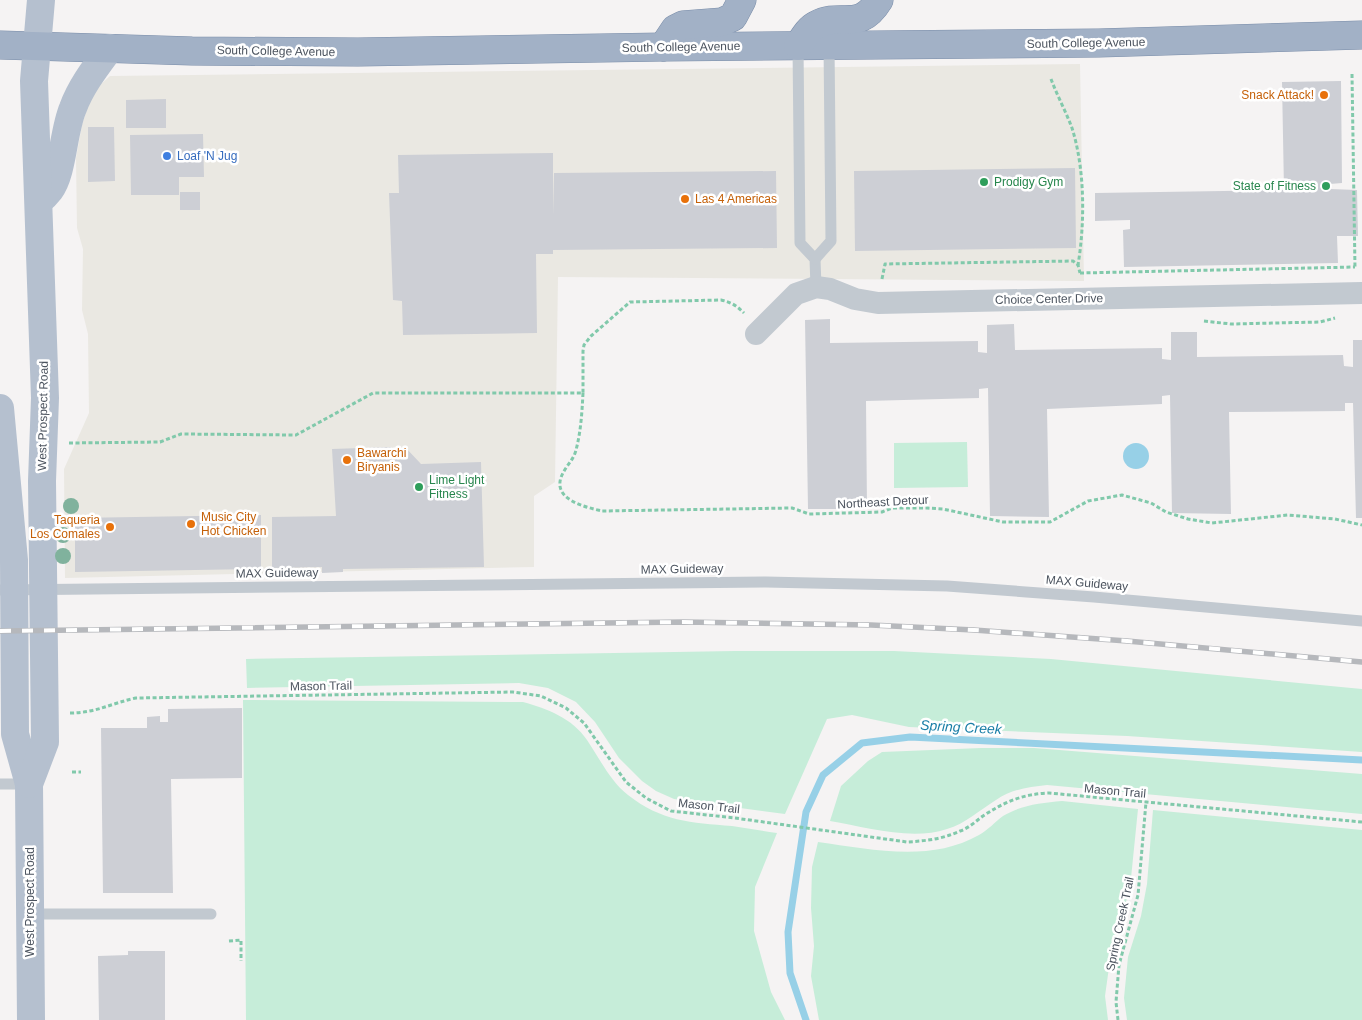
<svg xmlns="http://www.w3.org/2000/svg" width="1362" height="1020" viewBox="0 0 1362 1020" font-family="Arial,sans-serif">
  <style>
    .commercial { fill: #eae8e2 }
    .green { fill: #c6edd9 }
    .water { fill: #97d0e7 }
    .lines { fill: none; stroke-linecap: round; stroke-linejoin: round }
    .stream { stroke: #97d0e7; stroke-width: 7 }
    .building { fill: #cdcfd5 }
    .trunk-casing { stroke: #7a8da9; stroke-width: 29 }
    .path { stroke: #81c9ab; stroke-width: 3; stroke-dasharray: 4 2.5; stroke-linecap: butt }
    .service { stroke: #c2c9d0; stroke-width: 11 }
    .minor { stroke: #c2c9d0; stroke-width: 22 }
    .primary { stroke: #b5c0cf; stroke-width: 28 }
    .trunk { stroke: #a2b1c6; stroke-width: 28 }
    .rail-casing { stroke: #b6b8bc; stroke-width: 5.5 }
    .rail { stroke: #fff; stroke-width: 4; stroke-dasharray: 11; stroke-linecap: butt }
    .tree { fill: #80b29d }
    .food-dot { fill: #e8710a; stroke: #fff; stroke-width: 2 }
    .shop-dot { fill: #3f7fe0; stroke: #fff; stroke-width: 2 }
    .leisure-dot { fill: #2e9e5b; stroke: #fff; stroke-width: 2 }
    .labels { text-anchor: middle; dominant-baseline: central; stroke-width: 5; stroke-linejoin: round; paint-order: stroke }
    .street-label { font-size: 12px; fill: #4c545f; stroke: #fff }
    .food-label { font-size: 12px; fill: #c56008; stroke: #fff; text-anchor: start }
    .shop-label { font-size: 12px; fill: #366cbe; stroke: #fff; text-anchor: start }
    .leisure-label { font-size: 12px; fill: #27864d; stroke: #fff; text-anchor: start }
    .water-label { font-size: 14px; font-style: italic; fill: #187da6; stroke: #fff }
  </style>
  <rect width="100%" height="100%" fill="#f5f3f3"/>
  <polygon class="commercial" points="1080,64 1084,281 558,277 555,482 534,496 534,567 65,578 64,469 89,413 88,334 82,310 83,249 77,228 76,158 82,125 87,109 93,95 101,84 110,76"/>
  <g class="green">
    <polygon points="967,442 968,487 894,488 894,443"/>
    <polygon points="735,651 894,651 1051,659 1362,689 1362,752 1127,736 909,727 852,715 827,719 785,814 674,799 656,791 642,781 619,758 595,722 576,702 548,688 519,683 247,688 246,659"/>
    <path d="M243 700 523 702C548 709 572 718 587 740 600 759 610 781 628 795 661 821 691 823 732 826 747 828 762 831 777 833L755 887 754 931 771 992 785 1020H246Z"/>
    <path d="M981 748H1034L1362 774V814L1047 785C1029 787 1012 789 996 800 981 809 965 824 947 829 911 841 866 827 830 821L841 786 868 761 882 752Z"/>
    <path d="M1062 801 1138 809 1130 888 1111 953 1105 996 1108 1020H819L811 976 814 946 811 908 812 867 818 842C870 849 930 863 979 835 988 830 995 822 1003 816 1021 805 1041 803 1062 801Z"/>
    <polygon points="1153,810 1362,830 1362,1020 1127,1020 1124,998 1128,957 1141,916 1147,884"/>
  </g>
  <circle class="water" cx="1136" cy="456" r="13"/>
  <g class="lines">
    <polyline class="stream" points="806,1020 790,973 788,932 806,812 823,775 862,743 910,737 1362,760"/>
  </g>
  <g class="building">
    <polygon points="1341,81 1342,183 1330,184 1330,189 1357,190 1358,236 1337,236 1338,263 1124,267 1123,230 1130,229 1130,220 1095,221 1095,193 1284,190 1282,82"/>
    <polygon points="166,99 166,128 126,128 126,100"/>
    <polygon points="88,127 114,127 115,181 88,182"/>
    <polygon points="203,134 204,177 179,177 179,195 131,195 130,135"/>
    <polygon points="553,153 553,215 554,173 776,171 777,248 553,250 553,254 536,254 537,333 403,335 402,301 393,300 389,193 399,193 398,155"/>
    <polygon points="1075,168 1076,248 855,251 854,171"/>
    <rect x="180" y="192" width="20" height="18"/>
    <polygon points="830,319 830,343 978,341 978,352 987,353 987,325 1014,324 1015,350 1162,348 1162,359 1171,360 1171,332 1197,332 1197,357 1343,355 1344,366 1353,367 1353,340 1362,340 1362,518 1356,518 1353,403 1345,403 1345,411 1229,412 1231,514 1172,513 1170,395 1162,396 1162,404 1047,409 1049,517 990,516 988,388 979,389 979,398 866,401 867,509 808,509 805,320"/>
    <polygon points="404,446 421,464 481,462 484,567 343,569 343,572 322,573 322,567 272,568 272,517 336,516 332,449 391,447 392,459"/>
    <polygon points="261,515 261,569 75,572 75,518"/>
    <polygon points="242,708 242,778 171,779 173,893 103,893 101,728 147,728 147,717 160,716 160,722 168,722 168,709"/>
    <polygon points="128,951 165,951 165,1020 99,1020 98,956 128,955"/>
  </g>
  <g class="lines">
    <g class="trunk-casing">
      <g id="trunk">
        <polyline points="0,45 192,51 358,52 663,47 1099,43 1362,35"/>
        <path d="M798 46C803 39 808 29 816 25 842 11 859 33 879 0"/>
        <polyline points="663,47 675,29 683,25 722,22 733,17 742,0"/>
      </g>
    </g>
    <g class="path">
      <polyline points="1352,74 1355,269"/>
      <path d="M1051 79C1057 95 1066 112 1072 128 1085 169 1085 223 1078 265"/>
      <polyline points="1080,273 1355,267"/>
      <polyline points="882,279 885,264 1073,261 1078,265 1080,273"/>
      <polyline points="1204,321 1231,324 1320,322 1335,318"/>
      <path d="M583 393C582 412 581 431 576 450 574 459 567 465 563 473 549 499 585 507 602 511L792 508 809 514 882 512 892 508H927L943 509 1003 522H1050L1088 501 1122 495 1151 503 1166 512 1188 519 1212 523 1288 515 1335 519 1362 525"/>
      <path d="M69 443 160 442 181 434 296 435 373 393H583V351L584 345 591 336 630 302 721 300C731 302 737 306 744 313"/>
      <path d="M70 713C96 713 112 703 136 698L513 692 541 696 566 708 584 723 626 782 646 798 671 811 735 818 907 842C925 841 943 839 960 831 969 828 976 821 983 816 1004 802 1023 794 1049 793L1362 822"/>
      <polyline points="72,772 81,772"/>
      <polyline points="229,941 241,940 241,961"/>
      <polyline points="1118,1020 1116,1002 1119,965 1138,895 1146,802"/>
    </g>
    <g class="service">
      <polyline points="798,46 800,243 815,259 816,287"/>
      <polyline points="815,259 831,241 829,45"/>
      <polyline points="0,590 766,582 947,586 1094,597 1362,621"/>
      <polyline points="0,784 28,784"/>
      <polyline points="30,914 211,914"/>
    </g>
    <polyline class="minor" points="756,334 796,294 816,287 830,289 855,299 878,303 1362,293"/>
    <g class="primary">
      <path d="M39 201C43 198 47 194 50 190 63 173 63 131 73 108 81 86 96 67 110 48"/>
      <polyline points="0,408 14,560 15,734 29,784 31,1020"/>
      <polyline points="29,784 45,742 42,481 45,398 34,81 41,0"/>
    </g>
    <use href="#trunk" class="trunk"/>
    <g class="rail-casing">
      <polyline id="rail" points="0,631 683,622 871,625 974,630 1127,641 1362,662"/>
    </g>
    <use href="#rail" class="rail"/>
  </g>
  <g class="tree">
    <circle cx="71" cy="506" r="8"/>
    <circle cx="63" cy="535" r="8"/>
    <circle cx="63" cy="556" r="8"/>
  </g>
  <g class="food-dot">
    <circle cx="1324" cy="95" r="5"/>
    <circle cx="685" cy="199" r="5"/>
    <circle cx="347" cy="460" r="5"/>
    <circle cx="191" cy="524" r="5"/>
    <circle cx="110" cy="527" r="5"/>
  </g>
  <circle class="shop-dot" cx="167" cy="156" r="5"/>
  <g class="leisure-dot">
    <circle cx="984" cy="182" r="5"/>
    <circle cx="1326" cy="186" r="5"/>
    <circle cx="419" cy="487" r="5"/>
  </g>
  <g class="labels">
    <g class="street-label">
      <text transform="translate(1086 43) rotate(-1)">South College Avenue</text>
      <text transform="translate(681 47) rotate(-1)">South College Avenue</text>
      <text transform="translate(276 51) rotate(1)">South College Avenue</text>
      <text transform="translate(1049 299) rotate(-1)">Choice Center Drive</text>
      <text transform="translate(43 416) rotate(-89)">West Prospect Road</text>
      <text transform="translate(883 502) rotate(-3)">Northeast Detour</text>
      <text transform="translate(682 569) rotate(-1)">MAX Guideway</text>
      <text transform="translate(277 573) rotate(-1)">MAX Guideway</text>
      <text transform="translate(1087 583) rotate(5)">MAX Guideway</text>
      <text transform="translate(321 686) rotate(-1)">Mason Trail</text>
      <text transform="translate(1115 791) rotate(5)">Mason Trail</text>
      <text transform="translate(709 806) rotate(6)">Mason Trail</text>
      <text transform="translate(30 902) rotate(-90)">West Prospect Road</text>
      <text transform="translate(1120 924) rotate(-78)">Spring Creek Trail</text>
    </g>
    <g class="food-label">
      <text x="1314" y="95" text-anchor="end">Snack Attack!</text>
      <text x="695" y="199">Las 4 Americas</text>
      <text x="357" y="453">Bawarchi<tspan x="357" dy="14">Biryanis</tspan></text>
      <text x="201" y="517">Music City<tspan x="201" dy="14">Hot Chicken</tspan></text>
      <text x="100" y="520" text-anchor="end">Taqueria<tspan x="100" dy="14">Los Comales</tspan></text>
    </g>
    <g class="shop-label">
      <text x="177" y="156">Loaf 'N Jug</text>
    </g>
    <g class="leisure-label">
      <text x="994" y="182">Prodigy Gym</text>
      <text x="1316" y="186" text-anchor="end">State of Fitness</text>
      <text x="429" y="480">Lime Light<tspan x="429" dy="14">Fitness</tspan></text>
    </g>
    <g class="water-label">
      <text transform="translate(961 727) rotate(3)">Spring Creek</text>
    </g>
  </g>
</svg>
